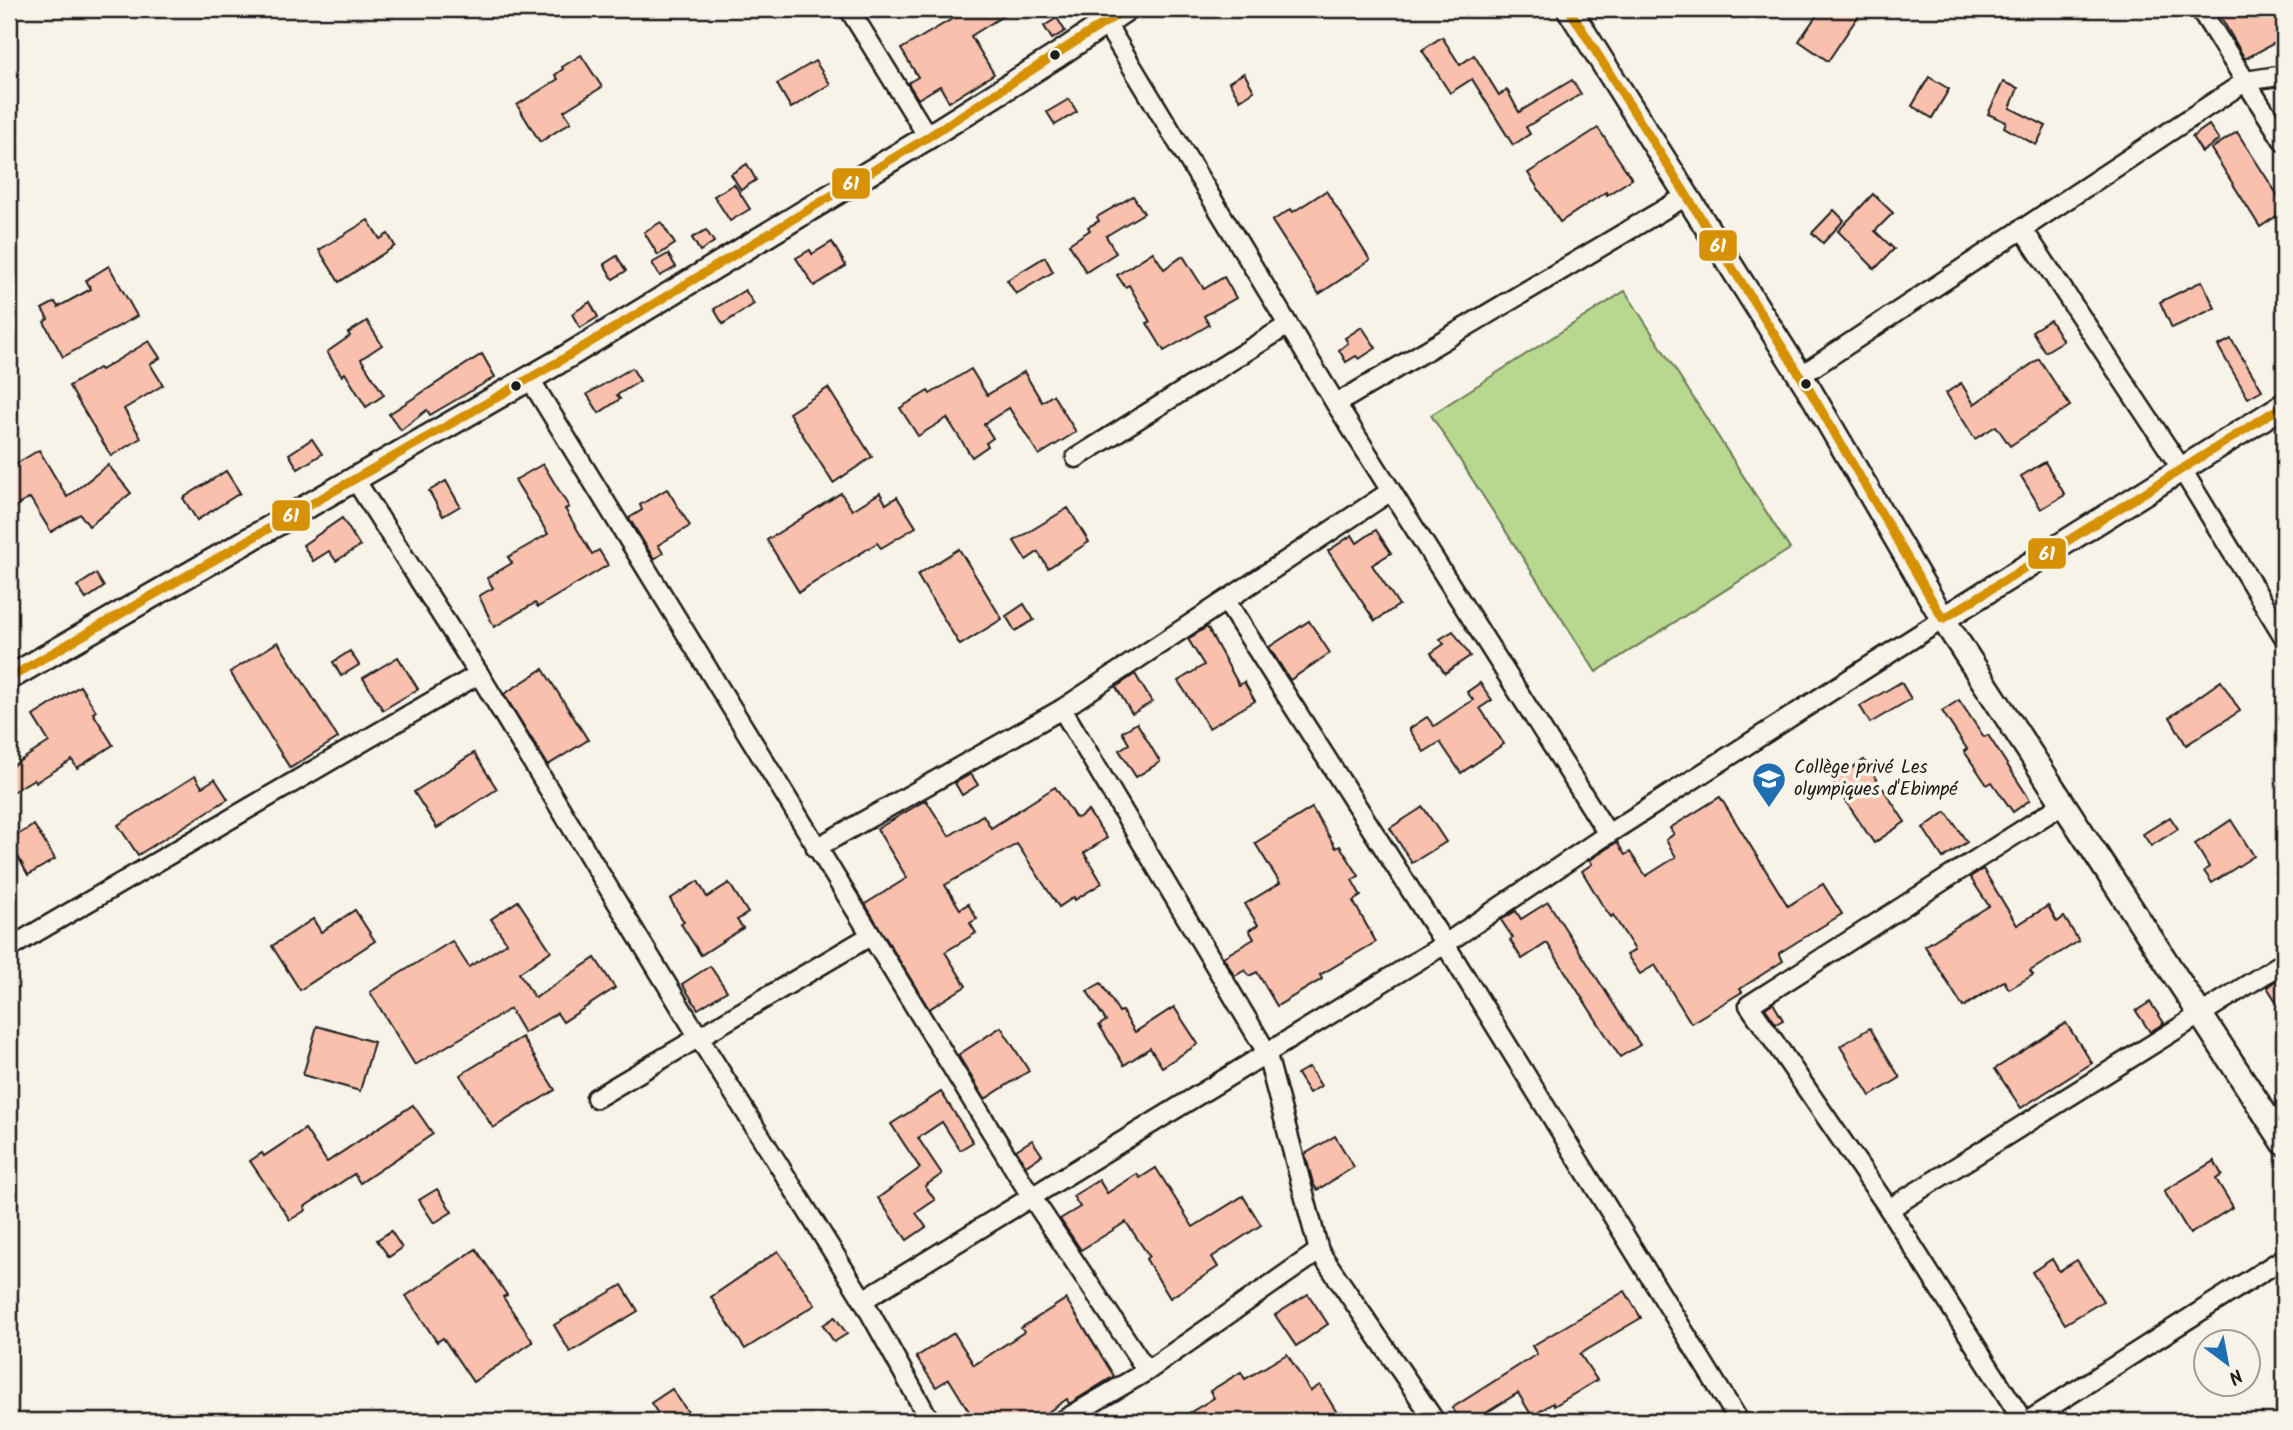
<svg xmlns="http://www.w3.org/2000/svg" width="2293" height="1430" viewBox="0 0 2293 1430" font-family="Kalam,sans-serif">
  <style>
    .green { fill: #b8d78f; stroke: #6a7a56; stroke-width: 2 }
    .building { fill: #f9c1ad; stroke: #1c1c1c; stroke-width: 2 }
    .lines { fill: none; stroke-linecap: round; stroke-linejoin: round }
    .minor-casing { stroke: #1c1c1c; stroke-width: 23 }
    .tertiary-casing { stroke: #1c1c1c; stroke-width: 28 }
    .minor { stroke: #f7f3e8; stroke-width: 18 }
    .tertiary { stroke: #f7f3e8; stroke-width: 23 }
    .bus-1-casing { stroke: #f7f3e8; stroke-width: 14 }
    .bus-1 { stroke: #d69104; stroke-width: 9 }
    .bus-dot { fill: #1c1c1c; stroke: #f7f3e8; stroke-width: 2.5 }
    .labels { text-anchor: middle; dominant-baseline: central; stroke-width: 7; stroke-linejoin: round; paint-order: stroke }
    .poi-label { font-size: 19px; fill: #1c1c1c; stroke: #f7f3e8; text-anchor: start }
    .line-badge { stroke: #f7f3e8; stroke-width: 2.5 }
    .badge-label { font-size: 19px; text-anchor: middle; font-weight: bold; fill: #fff }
  </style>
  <rect width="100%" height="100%" fill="#f7f3e8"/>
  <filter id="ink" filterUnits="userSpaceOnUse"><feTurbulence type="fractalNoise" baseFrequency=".0143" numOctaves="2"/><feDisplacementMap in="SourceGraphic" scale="14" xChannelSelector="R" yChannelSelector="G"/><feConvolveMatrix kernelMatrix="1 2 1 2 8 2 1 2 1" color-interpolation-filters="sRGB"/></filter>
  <g filter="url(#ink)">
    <polygon class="green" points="1625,291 1790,549 1596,672 1431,415"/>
    <g class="building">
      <polygon points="969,9 1014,9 971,36 994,74 949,102 940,86 918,99 908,83 918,77 901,49"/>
      <polygon points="1821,9 1863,9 1828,61 1799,41"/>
      <polygon points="2229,9 2281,9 2284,16 2284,38 2245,59 2219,14"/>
      <polygon points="1057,18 1065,31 1052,39 1044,26"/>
      <polygon points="1442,37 1460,65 1474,55 1499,95 1507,90 1519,112 1572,80 1581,94 1526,127 1530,134 1513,145 1472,79 1450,93 1422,50"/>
      <polygon points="581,55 602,87 564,111 571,122 540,142 517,105 558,79 555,75 563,69 562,67"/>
      <polygon points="815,61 830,84 791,108 777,84"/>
      <polygon points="1244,73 1254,91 1240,100 1229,82"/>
      <polygon points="1929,77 1949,89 1932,118 1912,106"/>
      <polygon points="2003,82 2018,88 2010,108 2046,126 2036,145 2004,127 2006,122 1988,114"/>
      <polygon points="1069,99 1077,112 1055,125 1047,112"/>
      <polygon points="2209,125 2219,140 2202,152 2192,137"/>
      <polygon points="1598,128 1632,179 1607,195 1606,192 1560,222 1528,173"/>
      <polygon points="2237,132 2284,205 2284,211 2260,227 2211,149"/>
      <polygon points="747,164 756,180 741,190 731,174"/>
      <polygon points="734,184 750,209 730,221 714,196"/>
      <polygon points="1326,191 1370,260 1319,294 1272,221 1291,209 1293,212"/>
      <polygon points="1873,194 1893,213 1875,231 1894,249 1875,269 1838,231"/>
      <polygon points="1133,196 1144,213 1106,236 1116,253 1086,272 1069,244 1090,230 1088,227 1099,221 1097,217"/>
      <polygon points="1834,210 1844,220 1823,243 1812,233"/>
      <polygon points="368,220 380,239 388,234 395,246 339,282 319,250"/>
      <polygon points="661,222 675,244 658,255 644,232"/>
      <polygon points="706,230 714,242 700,251 692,238"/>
      <polygon points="832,242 846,266 814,286 796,258 810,250 812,254"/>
      <polygon points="1153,252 1164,269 1183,256 1204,289 1224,277 1236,298 1204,316 1209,325 1164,351 1147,323 1150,322 1129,285 1125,287 1117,275"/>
      <polygon points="668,254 676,267 660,276 652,263"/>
      <polygon points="617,256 626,271 613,279 604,264"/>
      <polygon points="1045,257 1053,272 1016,294 1007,280"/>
      <polygon points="109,266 137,316 63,357 44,322 48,319 42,309 55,302 58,307 91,289 86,280"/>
      <polygon points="2202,281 2215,308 2172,328 2160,302"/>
      <polygon points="745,290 754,304 723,324 714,309"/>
      <polygon points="590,302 598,317 580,328 572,314"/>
      <polygon points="2050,320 2063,341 2045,352 2032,331"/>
      <polygon points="367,321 382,345 361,359 384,395 366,407 345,373 342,376 327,352 350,336 348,333"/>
      <polygon points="1362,327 1376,348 1359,359 1356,356 1346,362 1339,350 1348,343 1345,338"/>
      <polygon points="2231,339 2262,390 2248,398 2218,346"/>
      <polygon points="149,341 160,358 150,364 163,385 124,409 141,438 111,456 69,386 99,368 101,370"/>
      <polygon points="482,354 495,377 430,415 427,410 401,430 389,414"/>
      <polygon points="2039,359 2070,406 2010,446 1996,426 1975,439 1946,393 1961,383 1974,404"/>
      <polygon points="632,368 640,381 617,395 620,399 599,413 587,394"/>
      <polygon points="971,369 987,395 1024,372 1042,402 1053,395 1076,432 1039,455 1009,408 984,424 993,438 986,443 988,446 972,457 947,418 918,436 900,408 928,391 930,394"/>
      <polygon points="828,388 872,457 833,483 789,413"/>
      <polygon points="312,439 322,454 298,469 289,454"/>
      <polygon points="39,450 67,497 108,465 131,493 89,526 80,514 51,532 30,498 9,510 9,468"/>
      <polygon points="2045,462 2065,495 2041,509 2021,476"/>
      <polygon points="543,464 569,507 565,509 592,554 599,550 608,565 538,607 535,603 494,627 479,596 493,588 487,578 512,563 508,557 548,534 515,480"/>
      <polygon points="226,471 240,493 197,520 183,498"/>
      <polygon points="446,481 460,506 443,516 429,491"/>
      <polygon points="667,489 690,526 658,545 663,553 654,559 629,518 642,510 640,505"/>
      <polygon points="841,493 852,510 880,493 886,504 897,497 916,527 881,548 877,543 799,592 767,540"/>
      <polygon points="1068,508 1089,542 1048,568 1038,552 1026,560 1014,541"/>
      <polygon points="342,518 360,546 336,561 329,551 313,561 303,545"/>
      <polygon points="1376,530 1391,553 1372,565 1399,605 1375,621 1328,551 1352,535 1357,543"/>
      <polygon points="959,549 1002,619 960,645 917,575"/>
      <polygon points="96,574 104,587 86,599 77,586"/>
      <polygon points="1024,604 1034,620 1015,631 1006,616"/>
      <polygon points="1309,621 1330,653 1290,680 1269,647"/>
      <polygon points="1207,627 1239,685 1244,682 1255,701 1209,728 1178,681 1204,665 1188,639"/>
      <polygon points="1453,631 1470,656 1445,673 1431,653 1444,644 1440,639"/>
      <polygon points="278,642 338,738 290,768 230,672"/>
      <polygon points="350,651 359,665 341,676 333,662"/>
      <polygon points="398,657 418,689 383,710 363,678"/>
      <polygon points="543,669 588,740 548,765 504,694"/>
      <polygon points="1135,674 1152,702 1132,714 1116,687"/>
      <polygon points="2221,681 2240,711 2186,745 2170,717"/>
      <polygon points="1901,682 1911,699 1870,723 1860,706"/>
      <polygon points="1480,683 1492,700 1480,708 1504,744 1461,773 1440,742 1424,752 1409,729 1427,717 1434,726 1473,700 1467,692"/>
      <polygon points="80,686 96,711 93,713 113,745 77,768 72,760 36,782 34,779 9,794 9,768 49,742 33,716"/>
      <polygon points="1959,700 1984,737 1988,735 2030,800 2013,812 1992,782 1987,785 1964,751 1967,749 1942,711"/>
      <polygon points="1137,723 1160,762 1136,777 1119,750 1129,744 1122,732"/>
      <polygon points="474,753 497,789 437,828 414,792"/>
      <polygon points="1864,760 1905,822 1874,843 1832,781"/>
      <polygon points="971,774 978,785 962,795 955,783"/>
      <polygon points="195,776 202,787 215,779 228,799 138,855 118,825"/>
      <polygon points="1055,787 1075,817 1078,818 1088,811 1107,838 1084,853 1102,883 1075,900 1074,897 1059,907 1017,844 945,885 960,909 968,904 977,919 970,923 976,933 945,952 966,986 929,1009 865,904 907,878 877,829 926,800 949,836 983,815 991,828"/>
      <polygon points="1720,797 1788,906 1823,884 1842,914 1779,953 1783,961 1740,989 1742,992 1691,1023 1655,965 1640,974 1627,955 1635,950 1613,915 1611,917 1601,903 1582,871 1592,864 1590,860 1617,842 1625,855 1630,852 1646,876 1676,857 1666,840 1674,834 1670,828"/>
      <polygon points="1423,807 1446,842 1412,863 1390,828"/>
      <polygon points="1312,808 1336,848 1340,846 1359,876 1352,880 1361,896 1353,901 1376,942 1320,975 1322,979 1277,1006 1257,972 1249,976 1245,970 1235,976 1223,957 1254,939 1249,930 1258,925 1245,904 1280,883 1255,843"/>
      <polygon points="1946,812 1967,842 1943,858 1923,828"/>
      <polygon points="2170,817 2178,829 2151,846 2143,834"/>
      <polygon points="2231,820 2254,856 2212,883 2204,871 2209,867 2195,844"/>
      <polygon points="34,825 55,859 28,875 9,840"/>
      <polygon points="1983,869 2017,925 2048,906 2057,922 2064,917 2079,941 2030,971 2033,975 2009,989 2004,981 1963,1007 1925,946 1989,906 1970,877"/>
      <polygon points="698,881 707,897 729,883 748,913 737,920 743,928 701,955 681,924 684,922 670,899"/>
      <polygon points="518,901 551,951 519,973 535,998 595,958 615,988 563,1022 557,1013 524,1033 510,1009 415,1065 370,992 452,941 469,967 507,943 491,919"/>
      <polygon points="1548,902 1640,1045 1620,1057 1547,943 1522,959 1510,940 1513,938 1501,920 1516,911 1521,919"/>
      <polygon points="355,910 375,941 300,990 272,946 313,919 321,932"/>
      <polygon points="710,966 727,991 698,1009 682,984"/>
      <polygon points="2284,975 2284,1014 2267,987"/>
      <polygon points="1101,983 1119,1012 1122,1011 1135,1032 1174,1007 1198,1044 1162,1067 1150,1048 1124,1065 1099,1025 1106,1021 1087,991"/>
      <polygon points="2150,1002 2164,1023 2150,1032 2136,1011"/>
      <polygon points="1773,1003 1783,1020 1776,1024 1765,1008"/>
      <polygon points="2066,1023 2092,1063 2021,1108 1995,1069"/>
      <polygon points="317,1026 374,1042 360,1091 303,1075"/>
      <polygon points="1001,1027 1029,1071 985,1099 958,1055"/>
      <polygon points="1870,1028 1900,1078 1870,1096 1840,1046"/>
      <polygon points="522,1037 555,1090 493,1128 460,1075"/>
      <polygon points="1309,1067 1321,1086 1309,1093 1297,1074"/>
      <polygon points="941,1092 973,1142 960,1150 942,1122 918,1138 942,1174 925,1186 935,1200 916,1213 926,1227 907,1240 878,1198 920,1168 891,1124"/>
      <polygon points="413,1105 433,1134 360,1183 354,1174 304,1207 306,1210 290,1220 250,1161 262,1153 264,1156 305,1129 327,1162"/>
      <polygon points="1335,1136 1354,1167 1317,1190 1313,1183 1305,1154"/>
      <polygon points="1032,1140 1042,1155 1026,1166 1016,1150"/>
      <polygon points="2214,1161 2222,1175 2216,1179 2233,1207 2190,1234 2164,1191"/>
      <polygon points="1156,1168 1193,1227 1243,1196 1261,1225 1212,1257 1218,1267 1170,1298 1146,1259 1149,1256 1126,1222 1081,1250 1060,1219 1080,1207 1073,1196 1099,1180 1107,1193 1137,1174 1140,1178"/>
      <polygon points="437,1189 452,1212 434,1223 419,1200"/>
      <polygon points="391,1231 402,1248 389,1257 377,1240"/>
      <polygon points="476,1249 507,1295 503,1297 533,1342 473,1382 443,1338 437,1342 406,1296"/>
      <polygon points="778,1251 815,1305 745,1349 711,1297"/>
      <polygon points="2052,1259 2059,1271 2077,1260 2103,1301 2065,1324 2032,1272"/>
      <polygon points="622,1285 638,1311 570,1352 554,1325"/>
      <polygon points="1625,1291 1641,1318 1580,1354 1597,1380 1554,1406 1553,1403 1532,1416 1518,1393 1473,1421 1461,1421 1452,1408 1537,1354 1532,1346"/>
      <polygon points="1308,1294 1328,1324 1296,1346 1275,1315"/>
      <polygon points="1066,1299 1114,1376 1069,1404 1067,1399 1035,1421 975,1421 949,1379 936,1387 916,1357 954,1333 974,1365 1024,1332 1021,1328"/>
      <polygon points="835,1317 847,1334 834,1342 823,1325"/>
      <polygon points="1287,1354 1310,1391 1320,1385 1342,1421 1176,1421 1214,1398 1210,1391 1241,1372 1245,1379"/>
      <polygon points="672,1389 694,1421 663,1421 651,1403"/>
    </g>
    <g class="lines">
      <g class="minor-casing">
        <g id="minor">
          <polyline points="849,9 928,137"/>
          <polyline points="2200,9 2284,142"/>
          <polyline points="1105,22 1336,404 1608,834"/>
          <polyline points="2022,228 2181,468 2284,637"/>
          <polyline points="1800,376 2246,81 2284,75"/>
          <polyline points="530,379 1031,1196 1147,1371"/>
          <polyline points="1336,404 1688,195"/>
          <polyline points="1076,458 1288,325"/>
          <polyline points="354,478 479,674 698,1036 863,1300 930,1421"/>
          <polyline points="1226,601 1445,944 1739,1421"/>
          <polyline points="1062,709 1266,1051 1319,1251 1435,1421"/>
          <polyline points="816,848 1062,709 1391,491"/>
          <polyline points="9,948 479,674"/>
          <polyline points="596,1098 870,936"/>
          <polyline points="1889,1209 2284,962"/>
          <polyline points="863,1300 1445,944 1608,834 1943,619"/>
          <polyline points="1062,1421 1147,1371 1319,1251"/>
          <polyline points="2023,1421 1889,1209 1749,1005 2063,804"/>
          <polyline points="2028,1421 2284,1258"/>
        </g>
      </g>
      <g class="tertiary-casing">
        <g id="tertiary">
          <polyline points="1569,9 1810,391 1943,619 2284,1143"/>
          <polyline points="1943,619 2284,405"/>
          <polyline points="9,678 558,362 928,137 1058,55 1126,9"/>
        </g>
      </g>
      <use href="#minor" class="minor"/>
      <use href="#tertiary" class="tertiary"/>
      <g class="bus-1-casing">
        <g id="bus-1">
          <polyline points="1569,9 1810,391 1943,619 2284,405"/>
          <polyline points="9,678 558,362 928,137 1126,9"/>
        </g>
      </g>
      <use href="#bus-1" class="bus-1"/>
    </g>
  </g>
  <defs>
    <g id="school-pin" transform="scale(1.75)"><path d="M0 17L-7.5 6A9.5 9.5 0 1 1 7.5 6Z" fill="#1f6fb2" stroke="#f7f3e8"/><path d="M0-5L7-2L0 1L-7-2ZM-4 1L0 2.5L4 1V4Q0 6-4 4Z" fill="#fff"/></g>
  </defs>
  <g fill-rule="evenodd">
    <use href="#school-pin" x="1769" y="779"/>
  </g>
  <g class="bus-dot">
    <circle cx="1055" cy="55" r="6"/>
    <circle cx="1806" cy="384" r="6"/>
    <circle cx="516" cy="386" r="6"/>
  </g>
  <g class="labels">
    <g class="poi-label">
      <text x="1794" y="768">Collège privé Les<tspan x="1794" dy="22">olympiques d'Ebimpé</tspan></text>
    </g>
  </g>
  <g class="line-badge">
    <rect x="831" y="167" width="40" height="33" rx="7" fill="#d69104"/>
    <rect x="1698" y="229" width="40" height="33" rx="7" fill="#d69104"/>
    <rect x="271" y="499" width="40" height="33" rx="7" fill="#d69104"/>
    <rect x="2027" y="537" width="40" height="33" rx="7" fill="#d69104"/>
  </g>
  <g class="badge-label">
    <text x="851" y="190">61</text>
    <text x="1718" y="252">61</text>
    <text x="291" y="522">61</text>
    <text x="2047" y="560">61</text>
  </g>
  <rect width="2293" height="1430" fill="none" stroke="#f7f3e8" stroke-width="35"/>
  <rect x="18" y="18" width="2258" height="1395" fill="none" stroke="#1c1c1c" stroke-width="2.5" filter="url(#ink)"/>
  <g transform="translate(2227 1363) rotate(148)"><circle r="33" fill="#f7f3e8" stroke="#9f9d96" stroke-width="2"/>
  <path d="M0-5L12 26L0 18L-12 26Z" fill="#1f6fb2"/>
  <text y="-10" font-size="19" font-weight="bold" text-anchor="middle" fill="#1c1c1c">N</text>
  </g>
</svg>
